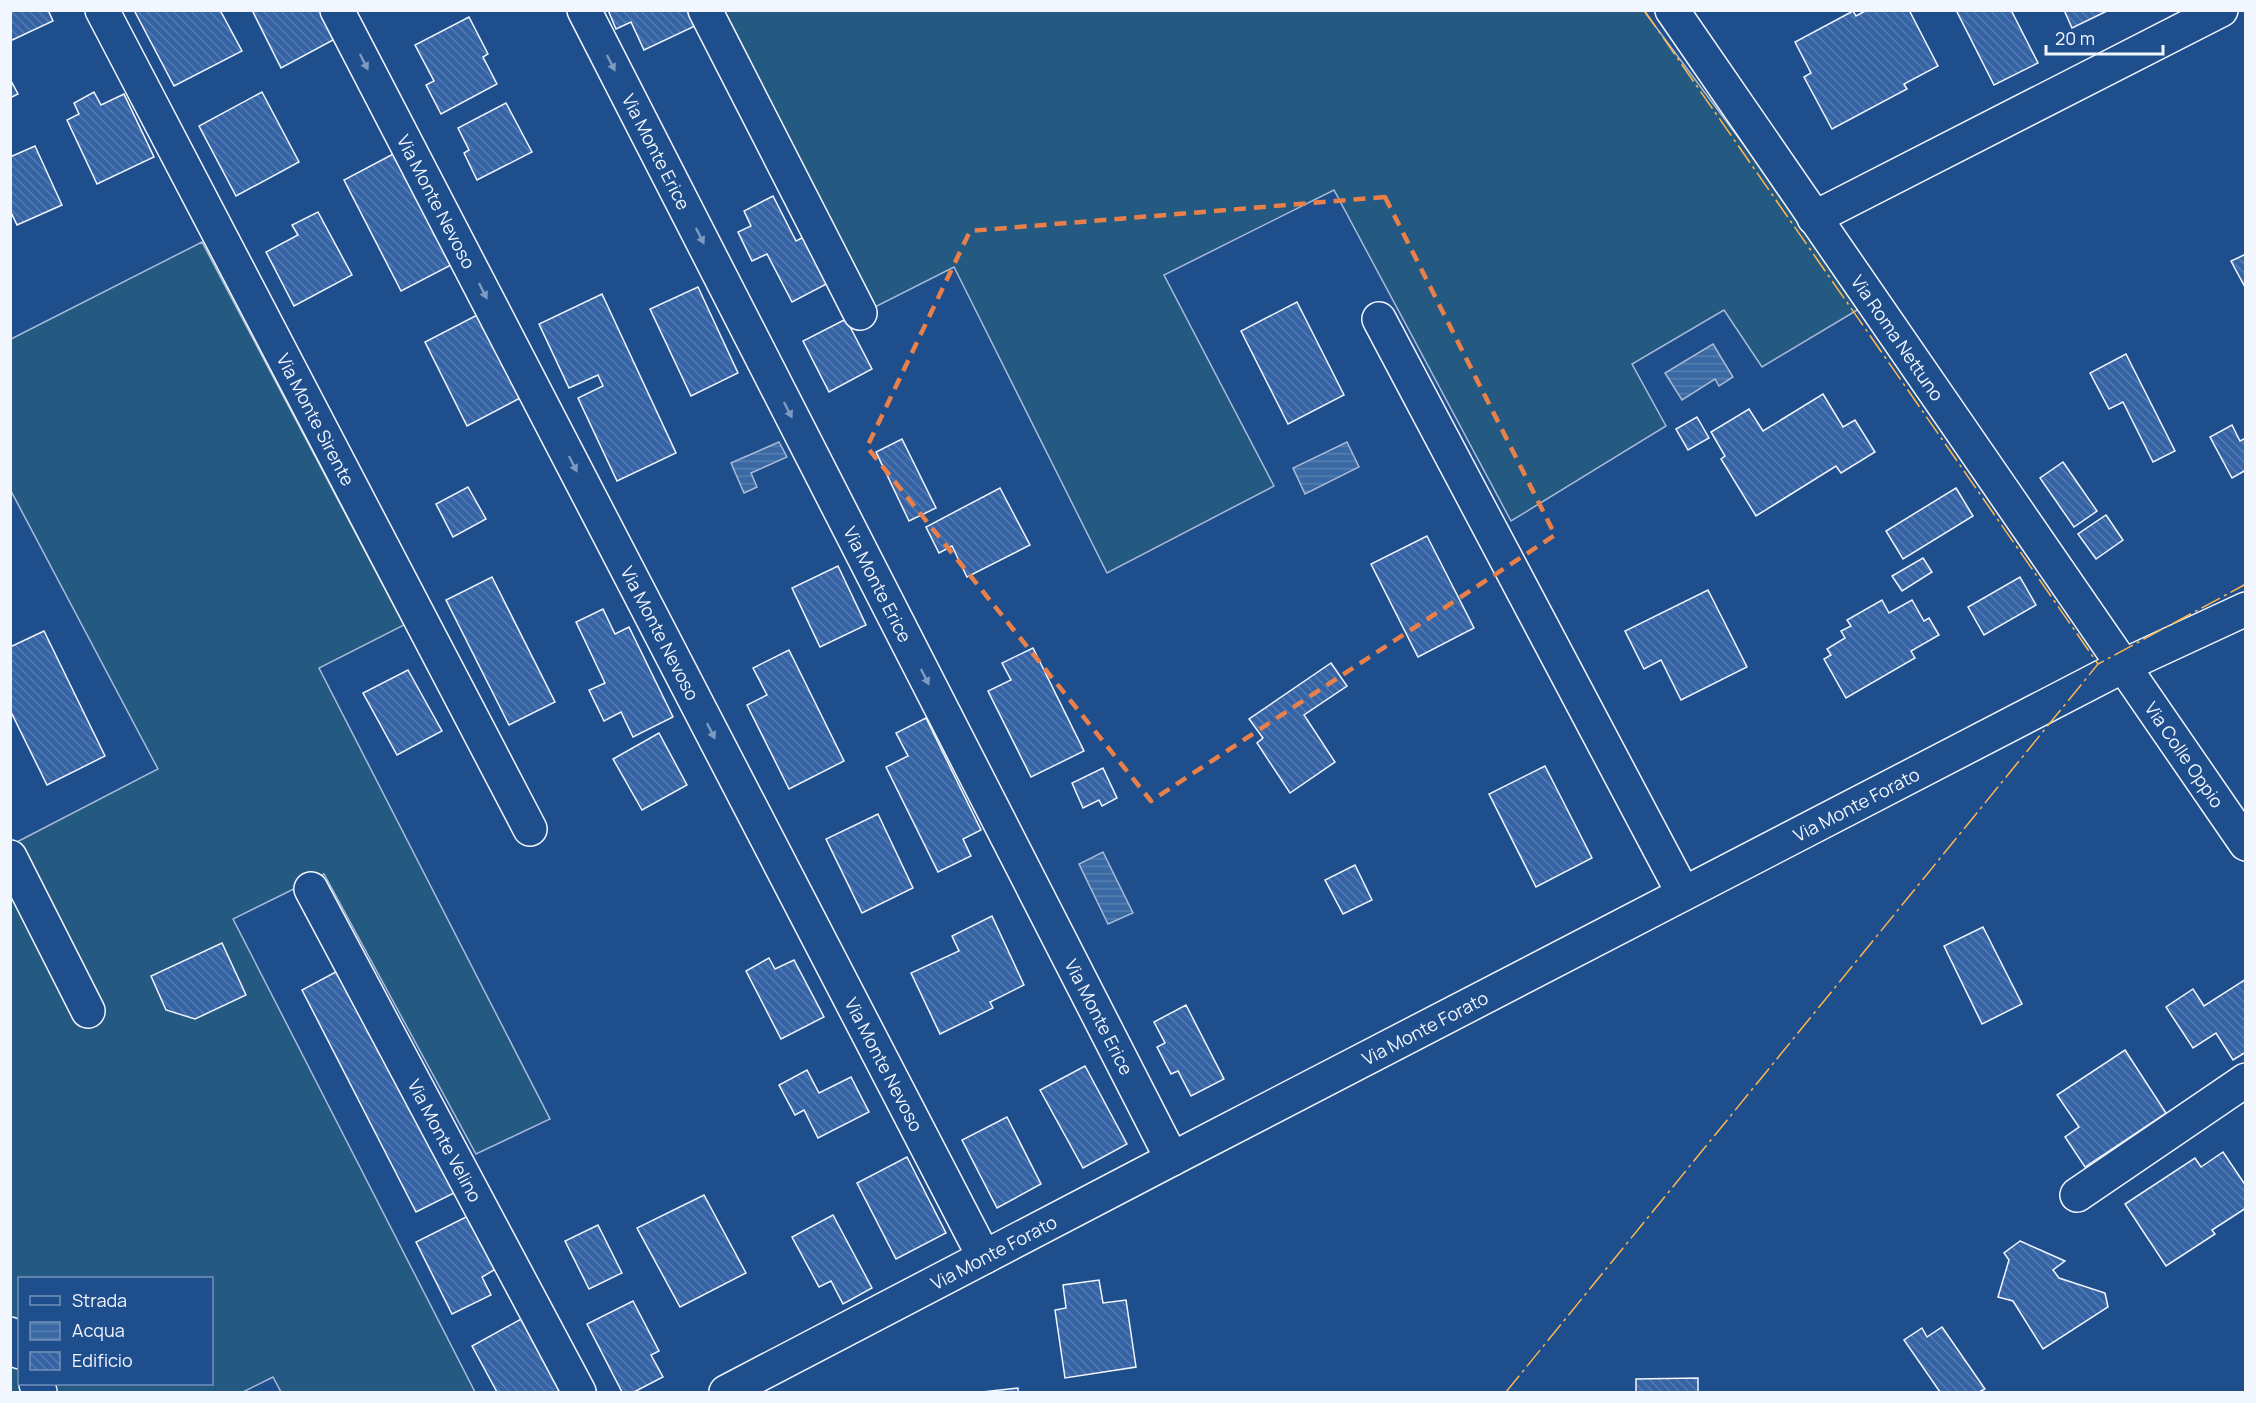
<svg xmlns="http://www.w3.org/2000/svg" width="2256" height="1403" viewBox="0 0 2256 1403" font-family="Manrope,sans-serif">
  <style>
    .grass { fill: #245a82; stroke: #a8bbd7; stroke-width: 1.5; fill-rule: evenodd }
    .water { fill: url(#water-rules); stroke: #a8bbd7; stroke-width: 1.5 }
    .building { fill: url(#building-back-hatch); stroke: #f2f6ff; stroke-width: 1.5 }
    .lines { fill: none; stroke-linecap: round; stroke-linejoin: round }
    .minor-casing { stroke: #f2f6ff; stroke-width: 36 }
    .minor { stroke: #1f4e8c; stroke-width: 33 }
    .power { stroke: #ffb74d; stroke-width: 1.5; stroke-dasharray: 21 4.5 3 4.5; stroke-linecap: butt }
    .oneway { fill: #7e9ac0 }
    .marked { fill: none; stroke: #ea8049; stroke-width: 4.5; stroke-dasharray: 12 8; stroke-linejoin: round }
    .labels { text-anchor: middle; dominant-baseline: central; stroke-width: 4.5; stroke-linejoin: round; paint-order: stroke }
    .street-label { font-size: 18px; fill: #f2f6ff; stroke: #1f4e8c }
  </style>
  <defs>
    <pattern id="water-rules" width="6" height="5" patternUnits="userSpaceOnUse" patternTransform="scale(1.5)"><rect width="6" height="5" fill="#3b69a3"/><path d="M0 2.5h6" fill="none" stroke="#587fb1"/></pattern>
    <pattern id="building-back-hatch" width="6" height="6" patternUnits="userSpaceOnUse" patternTransform="scale(1.5)"><rect width="6" height="6" fill="#3563a3"/><path d="M-1 5l2 2M0 0l6 6M5-1l2 2" fill="none" stroke="#537ab1"/></pattern>
  </defs>
  <rect width="100%" height="100%" fill="#1f4e8c"/>
  <g class="grass">
    <polygon points="723,11 1644,11 1864,306 1762,367 1724,310 1632,364 1666,426 1511,521 1334,190 1164,275 1274,486 1107,573 954,267 873,308"/>
    <path d="M202 242 404 625 319 668 550 1119 476 1154 324 874 233 919 475 1392H281L273 1377 243 1392H11V845L158 769 11 491V339ZM20 1278H212V1384H20Z"/>
  </g>
  <g class="water">
    <polygon points="1713,344 1733,377 1719,386 1715,379 1682,400 1665,373"/>
    <polygon points="779,442 787,457 751,473 757,487 744,493 731,463"/>
    <polygon points="1347,442 1359,467 1305,494 1293,468"/>
    <polygon points="1103,852 1133,913 1108,924 1079,864"/>
  </g>
  <g class="building">
    <polygon points="10,10 48,10 53,21 10,41"/>
    <polygon points="134,10 220,10 242,51 174,86"/>
    <polygon points="252,10 320,10 335,39 281,68"/>
    <polygon points="608,10 687,10 695,26 644,50 631,22 616,29"/>
    <polygon points="1867,10 1909,10 1938,66 1904,84 1907,89 1832,129 1804,77 1811,73 1795,42 1853,11 1856,16"/>
    <polygon points="1956,10 2011,10 2038,63 1994,85"/>
    <polygon points="2064,10 2109,10 2072,28"/>
    <polygon points="469,17 488,54 483,57 497,84 441,114 426,85 434,81 415,45"/>
    <polygon points="10,79 18,94 10,98"/>
    <polygon points="94,92 101,105 124,94 154,157 97,184 67,120 79,114 74,103"/>
    <polygon points="262,92 299,162 236,196 199,126"/>
    <polygon points="506,103 532,152 477,180 464,153 469,150 458,128"/>
    <polygon points="35,146 62,205 17,225 10,210 10,157"/>
    <polygon points="395,153 453,264 401,291 344,180"/>
    <polygon points="773,196 796,241 812,233 836,279 792,302 767,254 752,261 738,232 751,226 744,211"/>
    <polygon points="318,212 352,275 294,306 266,252 298,235 292,225"/>
    <polygon points="2246,254 2246,289 2231,261"/>
    <polygon points="698,287 738,373 691,396 650,309"/>
    <polygon points="602,294 676,453 617,481 578,398 603,386 598,375 569,388 539,324"/>
    <polygon points="1297,302 1344,395 1288,424 1241,331"/>
    <polygon points="483,312 526,395 467,426 425,342"/>
    <polygon points="846,319 872,369 829,392 803,341"/>
    <polygon points="2126,354 2175,451 2153,462 2123,402 2109,409 2090,373"/>
    <polygon points="1823,394 1843,427 1855,420 1875,452 1841,473 1836,466 1756,516 1721,459 1725,456 1711,432 1749,409 1763,431"/>
    <polygon points="1697,417 1709,438 1688,450 1676,429"/>
    <polygon points="2232,425 2240,441 2246,438 2246,470 2232,478 2210,437"/>
    <polygon points="902,439 936,508 909,521 876,452"/>
    <polygon points="2063,462 2097,511 2074,527 2040,478"/>
    <polygon points="468,487 486,519 453,537 436,504"/>
    <polygon points="1000,488 1030,545 967,577 952,546 939,553 926,527"/>
    <polygon points="1956,488 1973,516 1903,559 1886,531"/>
    <polygon points="2106,515 2123,540 2096,559 2078,534"/>
    <polygon points="1427,536 1474,628 1418,657 1371,564"/>
    <polygon points="1923,558 1932,572 1902,591 1892,576"/>
    <polygon points="838,566 866,625 820,647 792,588"/>
    <polygon points="492,577 555,702 509,725 446,600"/>
    <polygon points="2020,577 2036,605 1984,635 1968,607"/>
    <polygon points="1708,590 1747,667 1681,700 1661,660 1644,669 1625,631"/>
    <polygon points="1882,600 1889,613 1912,600 1924,621 1929,618 1939,635 1911,651 1915,658 1846,698 1824,659 1831,655 1827,649 1845,638 1841,631 1851,626 1847,620"/>
    <polygon points="603,609 615,634 629,627 673,717 633,737 621,712 604,721 589,690 605,683 576,622"/>
    <polygon points="44,631 105,756 47,785 10,710 10,647"/>
    <polygon points="1033,648 1084,751 1031,777 988,691 1011,680 1002,663"/>
    <polygon points="789,650 844,761 789,789 747,705 767,695 753,668"/>
    <polygon points="1331,663 1347,686 1304,715 1335,762 1290,793 1257,743 1263,738 1249,719"/>
    <polygon points="408,670 442,731 397,755 363,693"/>
    <polygon points="926,718 981,830 963,839 971,856 938,872 886,767 908,756 896,733"/>
    <polygon points="659,733 687,785 642,810 613,759"/>
    <polygon points="1545,766 1592,858 1536,887 1489,794"/>
    <polygon points="1103,768 1117,798 1102,806 1099,800 1083,808 1072,783"/>
    <polygon points="878,814 913,888 862,913 826,839"/>
    <polygon points="1355,865 1372,900 1343,914 1325,880"/>
    <polygon points="992,916 1024,985 990,1002 993,1008 940,1034 911,973 959,951 952,936"/>
    <polygon points="1983,927 2022,1004 1982,1024 1944,946"/>
    <polygon points="222,943 246,995 195,1019 166,1010 151,976"/>
    <polygon points="769,958 775,969 794,960 824,1017 781,1039 746,971"/>
    <polygon points="345,967 460,1190 416,1212 302,990"/>
    <polygon points="2246,979 2246,1052 2233,1060 2216,1033 2193,1048 2166,1007 2193,989 2204,1006"/>
    <polygon points="1186,1005 1224,1079 1191,1096 1178,1071 1171,1074 1157,1047 1165,1043 1154,1022"/>
    <polygon points="2125,1050 2166,1113 2085,1167 2065,1137 2079,1127 2057,1095"/>
    <polygon points="1085,1066 1127,1144 1083,1168 1040,1090"/>
    <polygon points="807,1070 819,1093 851,1077 869,1112 818,1138 804,1110 795,1115 779,1085"/>
    <polygon points="1007,1117 1041,1184 997,1208 962,1140"/>
    <polygon points="2223,1152 2246,1186 2246,1208 2212,1230 2215,1234 2166,1266 2125,1204 2195,1158 2201,1167"/>
    <polygon points="907,1157 946,1233 896,1259 857,1183"/>
    <polygon points="704,1195 746,1273 680,1307 637,1228"/>
    <polygon points="472,1214 499,1267 482,1277 491,1295 452,1314 416,1242"/>
    <polygon points="833,1215 872,1288 843,1304 831,1281 819,1287 792,1237"/>
    <polygon points="598,1225 622,1273 589,1289 565,1241"/>
    <polygon points="2020,1241 2065,1261 2053,1270 2059,1278 2105,1293 2108,1307 2043,1349 2013,1301 1998,1297 2009,1260 2004,1253"/>
    <polygon points="1099,1280 1103,1303 1126,1300 1136,1367 1065,1378 1055,1310 1066,1308 1063,1285"/>
    <polygon points="633,1301 659,1351 651,1355 663,1377 634,1392 622,1392 587,1324"/>
    <polygon points="523,1318 569,1392 497,1392 472,1346"/>
    <polygon points="1942,1327 1985,1389 1979,1392 1940,1392 1904,1340 1922,1328 1927,1337"/>
    <polygon points="1698,1378 1698,1392 1636,1392 1636,1379"/>
    <polygon points="1018,1388 1018,1392 982,1392"/>
  </g>
  <g class="lines">
    <g class="minor-casing">
      <g id="minor">
        <path id="s1" d="M102 10 530 829"/>
        <path id="s2" d="M337 10 984 1257"/>
        <path id="s3" d="M584 10 1172 1159"/>
        <polyline points="705,10 860,313"/>
        <path id="s4" d="M1672 10 2246 844"/>
        <polyline points="1814,218 2221,10"/>
        <polyline points="1379,319 1683,893"/>
        <polyline points="10,857 88,1011"/>
        <path id="s5" d="M311 889 579 1392"/>
        <polyline points="2077,1195 2246,1080"/>
        <polyline points="10,1334 20,1352"/>
        <polyline points="36,1384 40,1392"/>
        <path id="s6" d="M726 1392 1172 1159 2123 666 2246 609"/>
      </g>
    </g>
    <use href="#minor" class="minor"/>
    <g class="power">
      <polyline points="1644,10 2098,664"/>
      <polyline points="1506,1392 2098,664 2246,584"/>
    </g>
  </g>
  <defs><path id="oneway-solid" d="M-6-.8H1V-3.2L6.5 0L1 3.2V.8H-6Z" transform="scale(1.5)"/></defs>
  <g class="oneway">
    <use href="#oneway-solid" transform="translate(364 62) rotate(63)"/>
    <use href="#oneway-solid" transform="translate(611 63) rotate(63)"/>
    <use href="#oneway-solid" transform="translate(700 236) rotate(63)"/>
    <use href="#oneway-solid" transform="translate(483 291) rotate(63)"/>
    <use href="#oneway-solid" transform="translate(788 410) rotate(63)"/>
    <use href="#oneway-solid" transform="translate(573 464) rotate(63)"/>
    <use href="#oneway-solid" transform="translate(925 677) rotate(63)"/>
    <use href="#oneway-solid" transform="translate(711 731) rotate(63)"/>
  </g>
  <path class="marked" d="M1385 197 1555 535 1151 801 867 447 970 231Z"/>
  <g class="labels">
    <g class="street-label">
      <text stroke="none"><textPath href="#s3" startOffset="159">Via Monte Erice</textPath></text>
      <text stroke="none"><textPath href="#s2" startOffset="216">Via Monte Nevoso</textPath></text>
      <text stroke="none"><textPath href="#s4" startOffset="398">Via Roma Nettuno</textPath></text>
      <text stroke="none"><textPath href="#s1" startOffset="462">Via Monte Sirente</textPath></text>
      <text stroke="none"><textPath href="#s3" startOffset="645">Via Monte Erice</textPath></text>
      <text stroke="none"><textPath href="#s2" startOffset="702">Via Monte Nevoso</textPath></text>
      <text stroke="none"><textPath href="#s4" startOffset="904">Via Colle Oppio</textPath></text>
      <text stroke="none"><textPath href="#s6" startOffset="1274">Via Monte Forato</textPath></text>
      <text stroke="none"><textPath href="#s3" startOffset="1131">Via Monte Erice</textPath></text>
      <text stroke="none"><textPath href="#s6" startOffset="788">Via Monte Forato</textPath></text>
      <text stroke="none"><textPath href="#s2" startOffset="1188">Via Monte Nevoso</textPath></text>
      <text stroke="none"><textPath href="#s5" startOffset="285">Via Monte Velino</textPath></text>
      <text stroke="none"><textPath href="#s6" startOffset="302">Via Monte Forato</textPath></text>
    </g>
  </g>
  <rect width="2256" height="1403" fill="none" stroke="#f2f6ff" stroke-width="24"/>
  <rect x="18" y="1277" width="195" height="108" fill="#1f4e8c" stroke="#7391ba" stroke-width="1.5"/>
  <rect x="30" y="1296" width="30" height="9" fill="#1f4e8c" stroke="#7391ba" stroke-width="1.5"/>
  <text x="72" y="1307" font-size="18" fill="#f2f6ff">Strada</text>
  <rect x="30" y="1322" width="30" height="18" fill="url(#water-rules)" stroke="#7391ba" stroke-width="1.5"/>
  <text x="72" y="1337" font-size="18" fill="#f2f6ff">Acqua</text>
  <rect x="30" y="1352" width="30" height="18" fill="url(#building-back-hatch)" stroke="#7391ba" stroke-width="1.5"/>
  <text x="72" y="1367" font-size="18" fill="#f2f6ff">Edificio</text>
  <path d="M2046 45v9h117v-9" fill="none" stroke="#f2f6ff" stroke-width="3"/>
  <text x="2055" y="45" font-size="18" fill="#f2f6ff" stroke="#1f4e8c" stroke-width="4.5" paint-order="stroke">20 m</text>
</svg>
